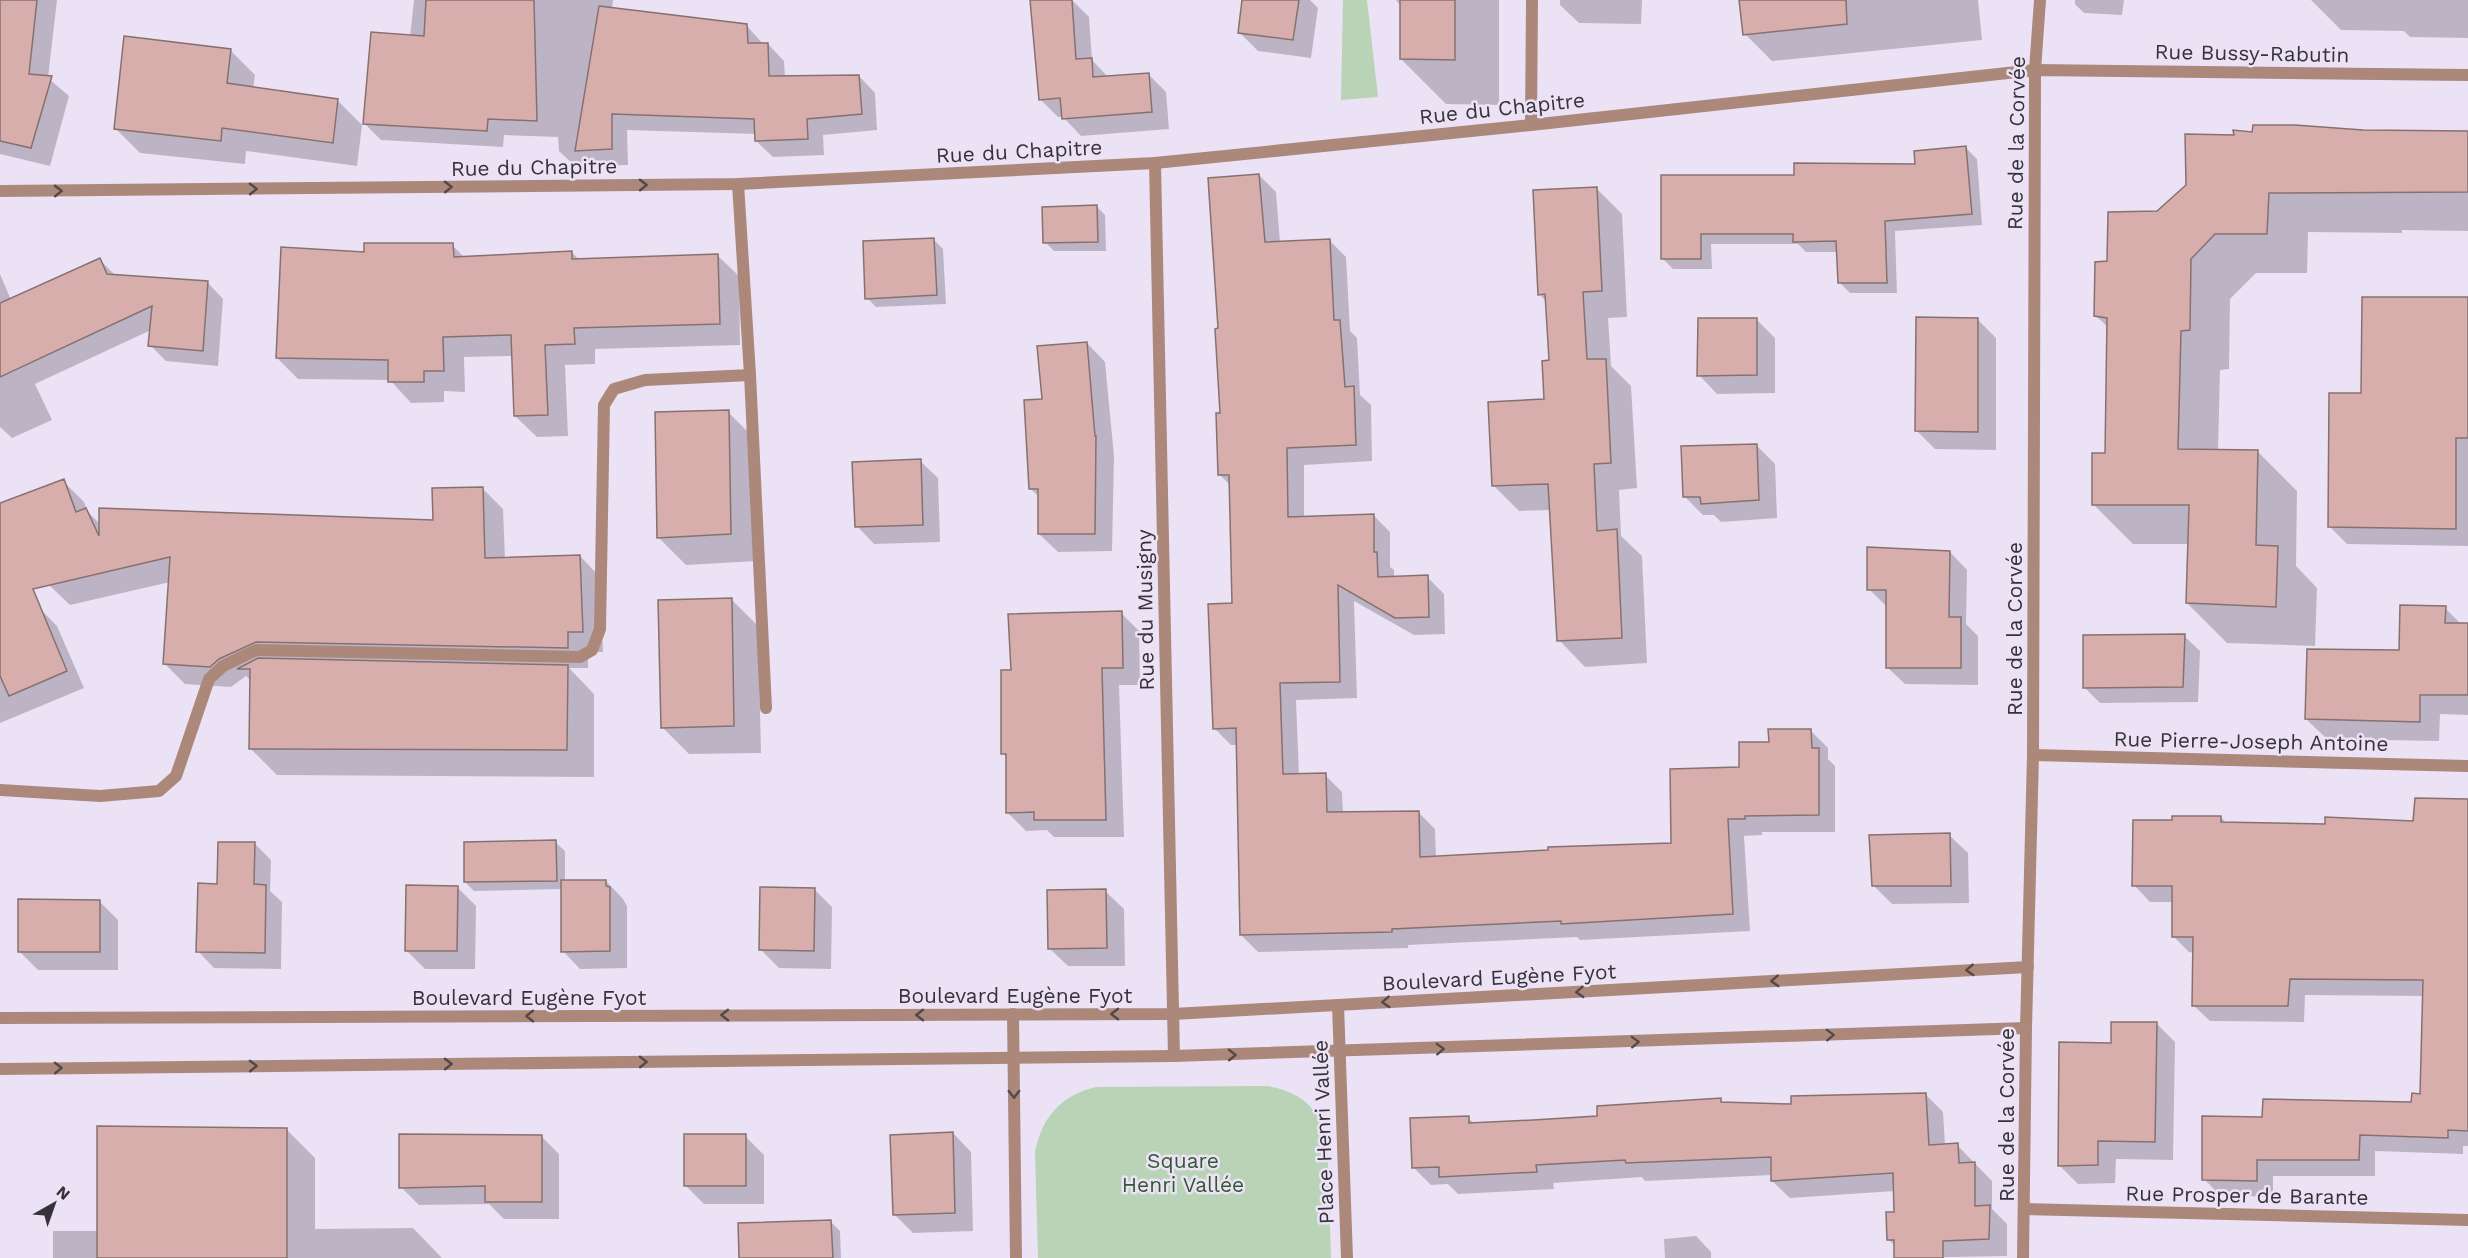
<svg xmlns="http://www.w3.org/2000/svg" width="2468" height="1258" viewBox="0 0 2468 1258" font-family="'Work Sans',sans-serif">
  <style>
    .green { fill: #b8d3b6 }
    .shadow { fill: #0003 }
    .building { fill: #d7aeac; stroke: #867170; stroke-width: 1.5 }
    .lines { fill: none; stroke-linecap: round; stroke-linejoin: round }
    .service { stroke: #ac887b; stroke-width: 12 }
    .minor { stroke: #ac887b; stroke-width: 12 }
    .oneway { stroke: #54484a }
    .labels { text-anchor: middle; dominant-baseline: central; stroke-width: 5; stroke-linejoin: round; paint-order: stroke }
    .street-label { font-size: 21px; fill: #363239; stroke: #ece2f5 }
    .park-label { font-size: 21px; fill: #325931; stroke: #ece2f5 }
  </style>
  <rect width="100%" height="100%" fill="#ece2f5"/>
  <g class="green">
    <polygon points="1343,0 1367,0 1378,97 1341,100"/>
    <path d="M1268 1086C1301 1093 1314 1104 1327 1135L1331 1258H1038L1035 1152C1042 1116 1062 1095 1096 1087Z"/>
  </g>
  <g class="shadow">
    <polygon points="0,0 57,0 48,78 69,96 50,166 0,154"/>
    <polygon points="414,0 613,0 612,9 747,26 763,44 768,44 784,61 785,78 859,76 875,93 877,130 823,135 824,155 773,157 756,141 756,134 627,130 628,165 576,167 559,151 558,137 504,135 503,147 381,140 364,123 410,37"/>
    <polygon points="1056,0 1072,0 1089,17 1092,60 1109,78 1148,74 1166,92 1169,129 1081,136 1063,117 1058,117 1041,100"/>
    <polygon points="1244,0 1310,0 1318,8 1311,58 1258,51 1239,32"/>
    <polygon points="1396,0 1499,0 1499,105 1446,104 1401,59 1401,6"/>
    <polygon points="1560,0 1642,0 1641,24 1579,23 1560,5"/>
    <polygon points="1741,0 1978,0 1982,40 1772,61 1745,34"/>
    <polygon points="2075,0 2124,0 2122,15 2084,13 2075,4"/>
    <polygon points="2311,0 2468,0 2468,38 2410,37 2404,31 2341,30"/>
    <polygon points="230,50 255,75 253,88 337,100 362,125 357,166 246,151 245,164 140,153 115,128"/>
    <polygon points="2363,132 2468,132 2468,231 2402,230 2402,233 2308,232 2307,273 2256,273 2230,299 2229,369 2220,370 2218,451 2257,451 2297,491 2296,566 2317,588 2315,646 2227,643 2187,603 2189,544 2133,544 2093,504 2106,455 2109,328 2096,316 2109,262 2236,136 2253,133"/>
    <polygon points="1966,148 1977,159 1982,225 1895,231 1897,293 1850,293 1839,282 1838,252 1806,252 1798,244 1711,244 1712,269 1673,269 1662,258 1663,176 1795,176 1916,165"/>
    <polygon points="1259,175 1276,192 1280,243 1329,240 1346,257 1350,331 1357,338 1360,395 1371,405 1372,461 1304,465 1304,517 1373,515 1390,532 1390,567 1394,570 1394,578 1427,577 1444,594 1445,634 1414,635 1354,601 1357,698 1296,700 1299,775 1325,775 1342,792 1343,813 1418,812 1435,829 1436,858 1673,844 1741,769 1770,743 1811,731 1828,748 1828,759 1835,766 1835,832 1762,832 1762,835 1744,836 1750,931 1580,940 1577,937 1408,945 1408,948 1258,952 1241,935 1237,745 1231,745 1214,728 1234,605 1230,485 1220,475 1222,414 1220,330"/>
    <polygon points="1596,188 1622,214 1627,317 1608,318 1611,366 1631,386 1637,488 1619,490 1621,536 1642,556 1647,663 1585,667 1559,640 1551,510 1519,511 1493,485 1546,400 1551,362 1547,302 1539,294"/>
    <polygon points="1096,206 1105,215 1106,251 1054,251 1045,242"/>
    <polygon points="934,240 943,249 946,304 876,307 867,298"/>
    <polygon points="452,245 465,258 572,252 580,261 717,255 739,276 740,345 595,349 595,364 565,365 568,436 537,437 515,416 513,356 464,357 465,392 444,391 444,402 411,403 390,380 298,379 277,358 366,254"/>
    <polygon points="100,260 116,276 208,283 223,299 218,366 166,361 150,345 151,330 35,384 52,420 12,438 0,427 0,274 11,300"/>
    <polygon points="2468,299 2468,546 2347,544 2329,526 2363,395"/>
    <polygon points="1756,319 1775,338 1775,393 1717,394 1699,375"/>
    <polygon points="1978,320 1996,338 1996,450 1935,449 1917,431"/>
    <polygon points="1087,343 1105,362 1114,456 1112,551 1058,552 1039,534 1039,497 1031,489 1044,400"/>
    <polygon points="728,412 755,439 757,561 686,565 659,538"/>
    <polygon points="1756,445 1775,464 1777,518 1721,522 1714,515 1703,515 1684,496"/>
    <polygon points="920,461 938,478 940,542 874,544 857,526"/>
    <polygon points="63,481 84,502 88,512 100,524 435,522 483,489 503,509 505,559 580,556 600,577 603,652 588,652 588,668 569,668 594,694 594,777 277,775 250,748 251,681 246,676 231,687 185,684 165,664 170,582 70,605 49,585"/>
    <polygon points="1950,552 1967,570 1966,624 1978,636 1978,685 1905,684 1887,667 1886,606 1869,589"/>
    <polygon points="731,599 758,626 761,753 689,754 662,727"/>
    <polygon points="2445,608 2462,625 2468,625 2468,715 2440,714 2439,741 2327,739 2306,719 2400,652"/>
    <polygon points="40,609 57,626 84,688 0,723 0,624"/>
    <polygon points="1121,613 1139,631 1140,685 1119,685 1124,837 1054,837 1047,830 1026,831 1008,813 1007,758 1003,753"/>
    <polygon points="2184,636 2200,651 2198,702 2100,703 2084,687"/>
    <polygon points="2468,801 2468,1146 2463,1146 2463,1154 2375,1151 2375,1176 2273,1176 2273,1197 2220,1195 2204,1179 2264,1118 2413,1104 2421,1095 2424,996 2305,995 2304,1022 2210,1021 2193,1005 2194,953 2189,952 2173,936 2173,902 2150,902 2134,885 2174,822 2221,817 2227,824 2327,826 2415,822"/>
    <polygon points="1949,835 1968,853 1969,903 1892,904 1873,885"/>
    <polygon points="555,842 565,851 565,881 606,881 623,899 627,906 627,968 580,969 563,951 563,889 474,891 465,882"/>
    <polygon points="254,843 271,860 270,891 282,902 281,969 214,968 198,951 219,885"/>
    <polygon points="458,888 476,906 475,969 425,969 406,950"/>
    <polygon points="814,889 832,907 831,969 779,968 761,950"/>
    <polygon points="1105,891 1124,909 1125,966 1068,966 1049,948"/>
    <polygon points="99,901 118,920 118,970 38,970 19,951"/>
    <polygon points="2156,1023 2175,1042 2173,1160 2116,1159 2115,1183 2078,1184 2060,1166 2112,1045"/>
    <polygon points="1925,1094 1943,1112 1945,1145 1957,1145 1992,1181 1992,1209 2007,1224 2007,1256 1896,1258 1896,1247 1888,1239 1895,1213 1895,1191 1790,1198 1772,1181 1772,1175 1645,1181 1642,1177 1553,1183 1554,1189 1458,1194 1448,1184 1431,1185 1413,1167 1468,1118 1475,1124 1599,1118 1721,1100 1724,1104 1792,1105"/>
    <polygon points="286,1129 315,1158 315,1229 413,1228 442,1258 53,1258 53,1231 98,1231"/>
    <polygon points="953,1133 971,1152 973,1231 913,1233 895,1215"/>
    <polygon points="541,1136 559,1154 559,1219 504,1219 489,1204 419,1205 401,1187"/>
    <polygon points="745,1136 764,1155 764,1204 704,1204 685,1185"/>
    <polygon points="831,1222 840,1231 841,1258 741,1258"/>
    <polygon points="1696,1236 1711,1252 1711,1258 1665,1258 1664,1239"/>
  </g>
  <g class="building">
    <polygon points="0,0 37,0 29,74 52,76 31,148 0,141"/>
    <polygon points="426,0 534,0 537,121 488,119 487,131 363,124 371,32 424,36"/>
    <polygon points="1030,0 1072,0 1076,59 1092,58 1093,77 1149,73 1152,112 1062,119 1060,98 1039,100"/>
    <polygon points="1242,0 1299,0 1293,40 1238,33"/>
    <polygon points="1400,0 1455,0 1455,60 1400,59"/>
    <polygon points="1739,0 1846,0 1847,24 1743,35"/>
    <polygon points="599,6 747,24 748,43 768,43 769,76 859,75 862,114 807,119 808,139 755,141 754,119 612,114 612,149 575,151"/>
    <polygon points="124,36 231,49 227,83 338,99 333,143 222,128 221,141 114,129"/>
    <polygon points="2253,125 2295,125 2363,130 2468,131 2468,192 2269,193 2267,234 2215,234 2191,259 2190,330 2181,331 2178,449 2258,450 2256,545 2278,546 2276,607 2186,603 2189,505 2092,505 2092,453 2105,453 2107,318 2094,316 2095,262 2107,261 2108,212 2157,211 2186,185 2185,134 2234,135 2233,130 2252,132"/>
    <polygon points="1966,146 1972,214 1885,221 1887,283 1838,283 1836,241 1793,242 1793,234 1701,234 1701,259 1661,259 1661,175 1794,175 1794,163 1915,164 1914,151"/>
    <polygon points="1259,174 1265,242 1330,239 1334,320 1340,320 1345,387 1354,386 1356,445 1287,448 1288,517 1374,514 1374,552 1377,552 1378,577 1428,575 1429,617 1395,618 1338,585 1340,682 1280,683 1283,774 1326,773 1327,812 1419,811 1420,857 1548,850 1548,847 1671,843 1670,769 1739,767 1739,742 1769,742 1768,729 1811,729 1812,748 1819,748 1819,815 1745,816 1745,819 1728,819 1733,914 1561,924 1561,921 1392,929 1392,932 1240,935 1236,728 1213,729 1208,604 1232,603 1229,475 1218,475 1216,413 1220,413 1215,329 1218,328 1208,178"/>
    <polygon points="1597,187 1602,291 1583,292 1587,359 1606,359 1611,463 1594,464 1597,531 1617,529 1622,638 1557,641 1548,484 1492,486 1488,402 1544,399 1542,361 1549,360 1545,294 1538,295 1533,190"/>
    <polygon points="1097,205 1098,242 1043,243 1042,207"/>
    <polygon points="934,238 937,295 865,299 863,241"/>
    <polygon points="364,243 453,243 454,257 572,251 572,259 718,254 720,324 574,328 575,344 545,345 548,415 514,416 511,335 443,337 444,371 424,371 424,382 388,382 388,360 276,358 281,247 364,252"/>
    <polygon points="100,258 107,274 208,281 203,351 148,346 152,306 0,377 0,303"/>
    <polygon points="2362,297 2468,297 2468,438 2456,438 2456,529 2328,527 2329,393 2361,393"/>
    <polygon points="1916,317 1978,318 1978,432 1915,431"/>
    <polygon points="1698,318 1757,318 1757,375 1697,376"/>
    <polygon points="1087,342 1095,436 1096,436 1095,534 1038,534 1038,489 1029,489 1024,400 1042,399 1037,346"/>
    <polygon points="729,410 731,534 657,538 655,412"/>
    <polygon points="1757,444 1759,500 1701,504 1700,497 1683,497 1681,446"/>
    <polygon points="921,459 923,525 855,527 852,462"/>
    <polygon points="64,479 76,512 86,508 99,536 99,508 433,520 432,488 483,487 485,558 580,555 583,632 568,632 568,648 256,642 219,659 210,667 163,664 170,557 33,589 67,671 9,696 0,676 0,503"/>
    <polygon points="1867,547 1950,551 1949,617 1961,617 1961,668 1886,668 1886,590 1867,590"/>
    <polygon points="732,598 734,726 661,728 658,600"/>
    <polygon points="2400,605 2446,606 2445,623 2468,623 2468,695 2420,695 2420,722 2305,719 2307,649 2399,650"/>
    <polygon points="1122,611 1123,668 1102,668 1106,820 1034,820 1034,812 1006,813 1006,754 1001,754 1001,670 1011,670 1008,614"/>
    <polygon points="2185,634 2183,687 2083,688 2083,635"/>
    <polygon points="258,658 568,665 567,750 249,749 250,669 237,669"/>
    <polygon points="2415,798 2468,799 2468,1131 2448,1130 2448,1138 2360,1135 2359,1160 2257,1160 2257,1181 2202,1180 2202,1116 2262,1117 2263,1099 2411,1102 2412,1093 2420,1094 2423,980 2290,979 2288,1006 2192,1006 2193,937 2172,937 2172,886 2132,886 2133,820 2172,820 2172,816 2221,816 2221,822 2325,824 2325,817 2413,821"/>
    <polygon points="1950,833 1951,886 1872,886 1869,835"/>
    <polygon points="556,840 557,881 464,882 464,842"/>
    <polygon points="218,842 255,842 254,884 266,885 265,953 196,952 198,883 217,884"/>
    <polygon points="561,880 606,880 606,886 610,887 610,951 561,952"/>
    <polygon points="406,885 458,886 457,951 405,951"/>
    <polygon points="760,887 815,888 814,951 759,950"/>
    <polygon points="1106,889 1107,948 1048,949 1047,890"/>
    <polygon points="18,899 100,900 100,952 18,952"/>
    <polygon points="2111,1022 2157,1022 2155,1142 2098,1141 2098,1165 2058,1166 2059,1042 2111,1043"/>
    <polygon points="1926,1093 1929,1145 1958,1143 1959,1163 1975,1162 1975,1206 1990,1205 1989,1239 1943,1241 1943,1258 1894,1258 1894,1240 1887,1240 1886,1212 1894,1212 1893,1173 1771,1181 1771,1157 1626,1163 1625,1160 1536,1165 1537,1172 1439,1177 1439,1167 1412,1168 1410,1118 1469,1116 1469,1123 1533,1120 1597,1116 1597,1106 1721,1098 1721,1102 1791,1104 1791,1096"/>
    <polygon points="97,1126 287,1128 287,1258 97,1258"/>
    <polygon points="953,1132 955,1213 893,1215 890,1135"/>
    <polygon points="399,1134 542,1135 542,1202 485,1202 485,1186 399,1188"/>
    <rect x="684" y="1134" width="62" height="52"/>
    <polygon points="831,1220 833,1258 739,1258 738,1223"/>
  </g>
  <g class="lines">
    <g class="service">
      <polyline points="750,375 766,708"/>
      <polyline points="0,790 100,796 159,791 176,776 209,679 223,666 256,650 580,657 592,650 600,629 604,405 614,389 645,380 750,375 738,184"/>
    </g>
    <g class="minor">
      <polyline points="1531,125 1532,0"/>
      <polyline points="1155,163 1174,1056"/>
      <polyline points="0,191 738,184 1155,163 1531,125 2035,70 2468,75"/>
      <polyline points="2033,755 2468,766"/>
      <polyline points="1338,1005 1347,1258"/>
      <polyline points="1013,1014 1016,1258"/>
      <polyline points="0,1018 1173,1014 2028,967"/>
      <polyline points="0,1069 1174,1056 2026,1028"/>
      <polyline points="2025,1209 2468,1220"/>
      <polyline points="2023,1258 2026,1028 2033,755 2035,70 2040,0"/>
    </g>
  </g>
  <defs><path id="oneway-chevron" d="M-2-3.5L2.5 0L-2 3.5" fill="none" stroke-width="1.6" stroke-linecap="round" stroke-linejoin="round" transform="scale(1.5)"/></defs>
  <g class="oneway">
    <use href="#oneway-chevron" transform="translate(643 185) rotate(-1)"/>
    <use href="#oneway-chevron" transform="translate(448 187) rotate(-1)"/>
    <use href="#oneway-chevron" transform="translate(253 189) rotate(-1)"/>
    <use href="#oneway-chevron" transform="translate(58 191) rotate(-1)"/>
    <use href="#oneway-chevron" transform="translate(1970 970) rotate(177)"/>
    <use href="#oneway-chevron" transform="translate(1775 981) rotate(177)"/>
    <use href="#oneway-chevron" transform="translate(1580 992) rotate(177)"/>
    <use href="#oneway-chevron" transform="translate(1386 1002) rotate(177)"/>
    <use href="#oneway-chevron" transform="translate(1115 1014) rotate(180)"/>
    <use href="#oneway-chevron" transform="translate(725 1015) rotate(180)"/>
    <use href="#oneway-chevron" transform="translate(920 1015) rotate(180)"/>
    <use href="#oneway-chevron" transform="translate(530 1016) rotate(180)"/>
    <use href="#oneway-chevron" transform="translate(1830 1035) rotate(-2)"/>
    <use href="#oneway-chevron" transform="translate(1635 1042) rotate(-2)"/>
    <use href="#oneway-chevron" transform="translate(1440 1049) rotate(-2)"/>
    <use href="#oneway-chevron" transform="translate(1232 1055) rotate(-1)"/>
    <use href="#oneway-chevron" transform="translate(643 1062) rotate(-1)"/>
    <use href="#oneway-chevron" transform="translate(448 1064) rotate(-1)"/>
    <use href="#oneway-chevron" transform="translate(253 1066) rotate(-1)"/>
    <use href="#oneway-chevron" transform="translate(58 1068) rotate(-1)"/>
    <use href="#oneway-chevron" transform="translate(1014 1094) rotate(89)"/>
  </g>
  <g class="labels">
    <g class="street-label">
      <text transform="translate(2252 53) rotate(1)">Rue Bussy-Rabutin</text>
      <text transform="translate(1502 108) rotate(-6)">Rue du Chapitre</text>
      <text transform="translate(2016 143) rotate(-89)">Rue de la Corvée</text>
      <text transform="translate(1019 151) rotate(-3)">Rue du Chapitre</text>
      <text transform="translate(534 167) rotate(-1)">Rue du Chapitre</text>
      <text transform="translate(1145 610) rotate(-91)">Rue du Musigny</text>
      <text transform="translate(2014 629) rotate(-90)">Rue de la Corvée</text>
      <text transform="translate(2251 741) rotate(1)">Rue Pierre-Joseph Antoine</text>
      <text transform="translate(1499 977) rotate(-3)">Boulevard Eugène Fyot</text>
      <text x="1015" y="995">Boulevard Eugène Fyot</text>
      <text x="529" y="997">Boulevard Eugène Fyot</text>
      <text transform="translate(2006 1115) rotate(-90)">Rue de la Corvée</text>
      <text transform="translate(1323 1132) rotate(-92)">Place Henri Vallée</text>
      <text transform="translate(2247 1195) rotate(1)">Rue Prosper de Barante</text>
    </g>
    <g class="park-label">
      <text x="1183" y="1160">Square<tspan x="1183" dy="24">Henri Vallée</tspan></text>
    </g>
  </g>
  <g transform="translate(54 1204) rotate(40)" stroke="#ece2f5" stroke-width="4.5" paint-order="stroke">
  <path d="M0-4.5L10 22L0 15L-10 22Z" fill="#363239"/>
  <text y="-9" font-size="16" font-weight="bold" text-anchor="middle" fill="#363239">N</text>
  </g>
</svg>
